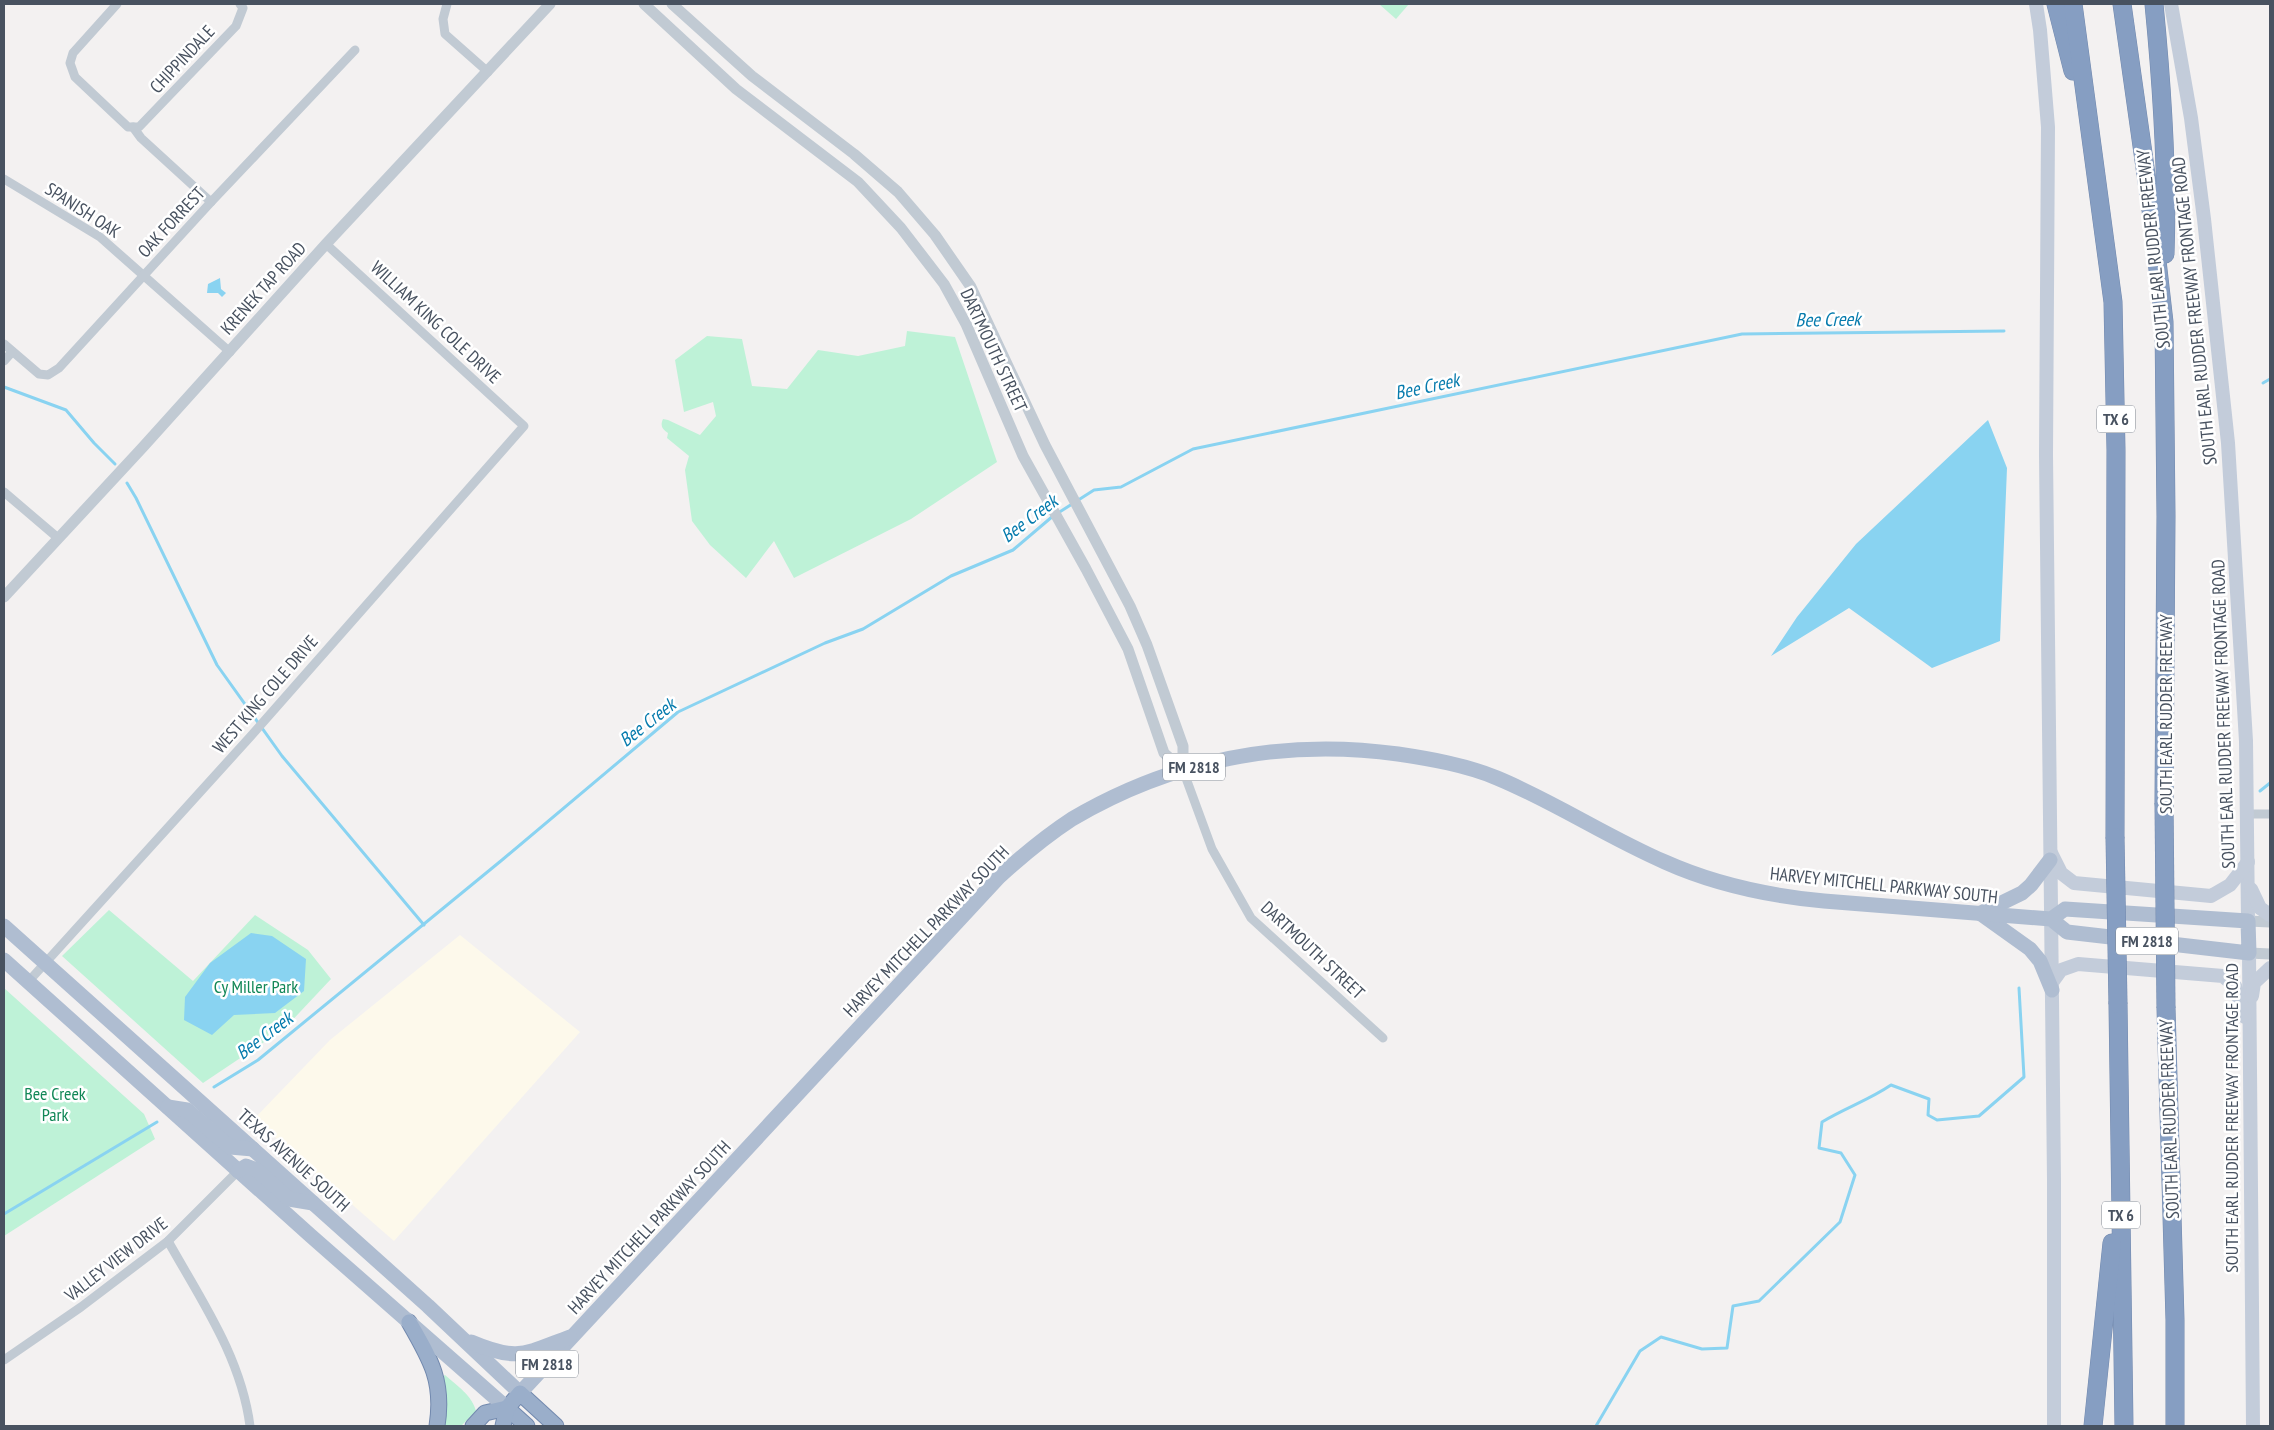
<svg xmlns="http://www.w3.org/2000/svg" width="2274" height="1430" viewBox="0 0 2274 1430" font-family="'PT Sans Narrow',sans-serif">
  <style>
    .commercial { fill: #fdf9eb }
    .green { fill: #bef2d7 }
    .water { fill: #89d3f1 }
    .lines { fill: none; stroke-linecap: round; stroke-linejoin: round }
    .stream { stroke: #89d3f1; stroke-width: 3 }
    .trunk-casing { stroke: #7289ae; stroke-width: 17 }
    .motorway-casing { stroke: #7289ae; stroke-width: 19 }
    .minor { stroke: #c1cad3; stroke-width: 9 }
    .tertiary { stroke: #c1cad3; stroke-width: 11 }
    .secondary { stroke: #c3ccda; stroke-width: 14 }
    .primary { stroke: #afbdd1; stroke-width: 15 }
    .trunk { stroke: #9aaeca; stroke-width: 15 }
    .motorway { stroke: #869ec2; stroke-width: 18 }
    .motorway-bridge-casing { stroke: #7289ae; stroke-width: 19; stroke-linecap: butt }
    .motorway-bridge { stroke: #869ec2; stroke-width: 18 }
    .labels { text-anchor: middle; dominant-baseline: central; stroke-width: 5; stroke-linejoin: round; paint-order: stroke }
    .shield { fill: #fff; stroke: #7f8690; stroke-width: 1 }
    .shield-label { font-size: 16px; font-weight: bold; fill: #485260 }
    .street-label { font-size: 18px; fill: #485260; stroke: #fff }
    .park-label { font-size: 18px; fill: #128757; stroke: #fff }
    .water-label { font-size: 19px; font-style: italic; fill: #067bad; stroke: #fff }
  </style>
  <rect width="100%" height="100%" fill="#f3f1f1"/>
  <polygon class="commercial" points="460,935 580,1032 394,1241 254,1119 330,1040"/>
  <g class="green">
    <polygon points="1379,4 1409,4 1396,19"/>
    <path d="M907 331 955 337 997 462 911 519 794 578 774 541 746 578 710 545 692 521 685 470 689 456 667 438 668 433C662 429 660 426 663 419L668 420 700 435 716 416 713 402 684 412 675 360 707 336 742 339 752 386 787 389 818 350 858 356 905 346Z"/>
    <polygon points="109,910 193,981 255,915 308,950 331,979 285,1028 203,1083 62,956"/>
    <polygon points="4,988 144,1114 155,1139 4,1236"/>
    <path d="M445 1375C457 1386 472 1395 476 1411L461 1426H444L442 1377Z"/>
  </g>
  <g class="water">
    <polygon points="220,278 221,289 226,293 222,297 218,293 207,293 208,284"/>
    <polygon points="1988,420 2007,468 2000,641 1932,668 1849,608 1771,656 1797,617 1856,544"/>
    <polygon points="251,933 272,936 306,959 304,991 275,1013 234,1015 212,1035 184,1020 185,997 210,963"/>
  </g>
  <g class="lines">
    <g class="stream">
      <polyline points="2263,383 2270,379"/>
      <polyline points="4,387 66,410 94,443 115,464"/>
      <polyline points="127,483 136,498 217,665 282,756 424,925"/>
      <polyline points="1058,513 1094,490 1121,487 1193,449 1742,334 2004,331"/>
      <polyline points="2260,791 2270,783"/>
      <polyline points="214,1087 258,1060 502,860 678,712 825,643 863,629 951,576 1013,550 1053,516"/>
      <polyline points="4,1214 157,1122"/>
      <path d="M1596 1426 1640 1351 1661 1337 1702 1349 1727 1348 1733 1306 1759 1301 1840 1222 1855 1175 1841 1153 1819 1148 1822 1122C1845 1108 1869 1100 1891 1085L1929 1099 1928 1115 1937 1120 1979 1116 2024 1077 2019 988"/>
    </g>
    <g class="trunk-casing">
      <g id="trunk">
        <path d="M409 1322C431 1360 444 1382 437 1426"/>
        <polyline points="507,1408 527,1426"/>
        <polyline points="473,1426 485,1413 507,1408"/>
        <polyline points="503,1426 507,1408 520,1393 556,1426"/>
      </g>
    </g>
    <g class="motorway-casing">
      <g id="motorway">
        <polyline points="2056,4 2073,71"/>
        <polyline points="2073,4 2113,302 2116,450 2115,837"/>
        <polyline points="2122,4 2152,217 2164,322 2166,516 2164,803"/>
        <path d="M2154 4C2162 86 2168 171 2165 254"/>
        <polyline points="2118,1004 2124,1426"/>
        <polyline points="2166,1008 2175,1320 2175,1426"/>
        <polyline points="2093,1426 2112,1243"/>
      </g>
    </g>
    <g class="minor">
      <polyline points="117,4 73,53 70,63 75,77 128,127 139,127 236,26 243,8 240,4"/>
      <polyline points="447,4 443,19 445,34 488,72"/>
      <polyline points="133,127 141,138 211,202"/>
      <polyline points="4,179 100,237 230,352"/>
      <polyline points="4,344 39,374 48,375 59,368 211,202 355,50"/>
      <polyline points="4,361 12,352"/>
      <polyline points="4,492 58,538"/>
      <polyline points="1183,770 1212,849 1251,918 1383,1038"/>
      <polyline points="2247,814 2270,814"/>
      <polyline points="28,982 250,737 524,426 326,244"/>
      <path d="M168 1241C201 1300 241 1357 250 1426"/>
      <polyline points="4,1360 81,1307 168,1241 238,1171"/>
    </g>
    <g class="tertiary">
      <polyline points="644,4 736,89 858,182 901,228 944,284 966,324 1023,456 1086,569 1128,649 1164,753 1183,770"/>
      <polyline points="672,4 752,76 854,154 898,192 935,235 971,287 1045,445 1130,606 1147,645 1183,746 1183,770"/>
      <polyline points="4,597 143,447 326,244 550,4"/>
      <polyline points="2248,921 2270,922"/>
      <polyline points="2249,953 2270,954"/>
    </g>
    <g class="secondary">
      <polyline points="2036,4 2040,30 2048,127 2046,455 2054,1180 2054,1426"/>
      <polyline points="2171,4 2191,118 2204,219 2228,443 2246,741 2248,921"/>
      <polyline points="2051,853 2061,873 2074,883 2211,896 2230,885 2248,862"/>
      <polyline points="2251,889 2260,908 2270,915"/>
      <polyline points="2249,953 2253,1426"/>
      <polyline points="2051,984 2061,970 2078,964 2223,976 2235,986 2245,1017"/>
      <polyline points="2252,996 2254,983 2270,968"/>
    </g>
    <g class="primary">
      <polyline points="1981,913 2022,893 2031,885 2050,860"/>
      <polyline points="1981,914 2030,949 2040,961 2052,990"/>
      <path d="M4 926 428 1306 520 1393 999 877C1022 856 1046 836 1072 819 1172 760 1283 738 1398 754 1431 759 1466 765 1497 778 1555 802 1607 837 1665 862 1714 884 1771 896 1824 901L2051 919 2067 932 2249 953 2248 921 2065 909 2051 919"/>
      <polyline points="4,960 311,1236 507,1408"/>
      <polyline points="168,1107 187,1110 230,1147 253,1149"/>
      <polyline points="238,1171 246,1166 257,1170 289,1199 313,1203"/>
      <path d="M471 1342C518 1362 524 1354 570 1337"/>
    </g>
    <use href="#trunk" class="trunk"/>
    <use href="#motorway" class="motorway"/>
    <g class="motorway-bridge-casing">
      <g id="motorway-bridge">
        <polyline points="2164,803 2166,1008"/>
        <polyline points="2115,837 2118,1004"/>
      </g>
    </g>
    <use href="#motorway-bridge" class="motorway-bridge"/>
  </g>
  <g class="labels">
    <g class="shield">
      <rect x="2097" y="405.5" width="38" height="27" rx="4"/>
      <rect x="1163" y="753.5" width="62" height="27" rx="4"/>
      <rect x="2116" y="927.5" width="62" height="27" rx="4"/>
      <rect x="2102" y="1201.5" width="38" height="27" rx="4"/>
      <rect x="516" y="1350.5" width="62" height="27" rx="4"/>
    </g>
    <g class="shield-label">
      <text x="2116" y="419">TX 6</text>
      <text x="1194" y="767">FM 2818</text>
      <text x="2147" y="941">FM 2818</text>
      <text x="2121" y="1215">TX 6</text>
      <text x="547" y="1364">FM 2818</text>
    </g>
    <g class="street-label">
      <text transform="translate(182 59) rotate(-47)">CHIPPINDALE</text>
      <text transform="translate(83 210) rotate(33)">SPANISH OAK</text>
      <text transform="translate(171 222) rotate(-47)">OAK FORREST</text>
      <text transform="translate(2153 249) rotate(-96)">SOUTH EARL RUDDER FREEWAY</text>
      <text transform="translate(263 288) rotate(-48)">KRENEK TAP ROAD</text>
      <text transform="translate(2194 311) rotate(-96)">SOUTH EARL RUDDER FREEWAY FRONTAGE ROAD</text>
      <text transform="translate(436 322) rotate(43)">WILLIAM KING COLE DRIVE</text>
      <text transform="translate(994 350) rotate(65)">DARTMOUTH STREET</text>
      <text transform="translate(265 694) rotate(-49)">WEST KING COLE DRIVE</text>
      <text transform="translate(2165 714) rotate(-90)">SOUTH EARL RUDDER FREEWAY</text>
      <text transform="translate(2223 714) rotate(-92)">SOUTH EARL RUDDER FREEWAY FRONTAGE ROAD</text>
      <text transform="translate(1884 885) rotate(6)">HARVEY MITCHELL PARKWAY SOUTH</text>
      <text transform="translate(926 931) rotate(-46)">HARVEY MITCHELL PARKWAY SOUTH</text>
      <text transform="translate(1313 950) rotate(43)">DARTMOUTH STREET</text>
      <text transform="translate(2231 1118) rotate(-90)">SOUTH EARL RUDDER FREEWAY FRONTAGE ROAD</text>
      <text transform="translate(2169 1119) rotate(-92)">SOUTH EARL RUDDER FREEWAY</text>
      <text transform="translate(294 1160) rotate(42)">TEXAS AVENUE SOUTH</text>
      <text transform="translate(649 1227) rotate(-47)">HARVEY MITCHELL PARKWAY SOUTH</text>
      <text transform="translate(116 1259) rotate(-38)">VALLEY VIEW DRIVE</text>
    </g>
    <g class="park-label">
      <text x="256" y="986">Cy Miller Park</text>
      <text x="55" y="1093">Bee Creek<tspan x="55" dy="21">Park</tspan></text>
    </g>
    <g class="water-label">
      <text transform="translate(1828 319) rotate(-1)">Bee Creek</text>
      <text transform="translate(1427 386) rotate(-12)">Bee Creek</text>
      <text transform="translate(1029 518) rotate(-37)">Bee Creek</text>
      <text transform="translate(647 722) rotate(-38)">Bee Creek</text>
      <text transform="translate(264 1035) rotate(-37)">Bee Creek</text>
    </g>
  </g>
  <rect width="2274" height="1430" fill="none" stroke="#485260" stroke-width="10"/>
</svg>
